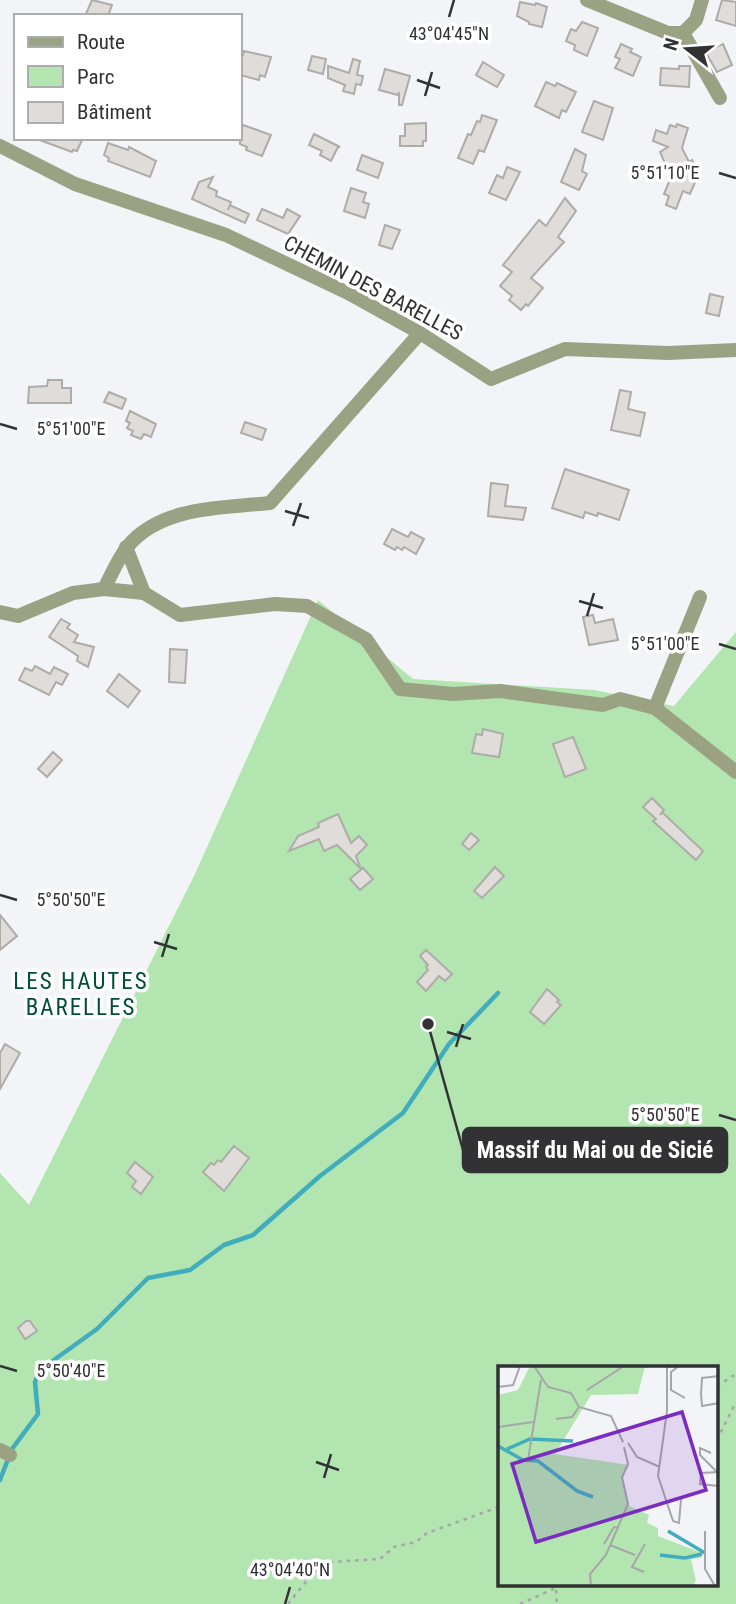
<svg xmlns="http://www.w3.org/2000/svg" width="736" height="1604" viewBox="0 0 736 1604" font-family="'Roboto Condensed',sans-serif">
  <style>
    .green { fill: #b2e5af; fill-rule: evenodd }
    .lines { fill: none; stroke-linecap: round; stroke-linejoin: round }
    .stream { stroke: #41adbc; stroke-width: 4.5 }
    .building { fill: #e0dcd9; stroke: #afaba8; stroke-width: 2 }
    .path { stroke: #a5a6a9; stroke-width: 2.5; stroke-dasharray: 3.5 5; stroke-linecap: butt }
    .street { stroke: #9ba284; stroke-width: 14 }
    .ticks { fill: none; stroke: #323234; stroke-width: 2.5 }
    .labels { text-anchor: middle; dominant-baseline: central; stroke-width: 7; stroke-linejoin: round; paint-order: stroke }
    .street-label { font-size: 21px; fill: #323234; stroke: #fff }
    .neighbourhood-label { font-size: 23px; letter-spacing: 2px; fill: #004e35; stroke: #fff }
    .inset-river { fill: none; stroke: #41adbc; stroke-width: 3.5 }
    .inset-road { fill: none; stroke: #a6a6aa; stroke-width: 2 }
    .view { fill: #7b2cbf; fill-opacity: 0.15; stroke: #7b2cbf; stroke-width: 3.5 }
    .inset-edge { fill: none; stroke: #323234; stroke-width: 3.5 }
    .ticks-label { font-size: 18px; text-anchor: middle; fill: #323234; stroke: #fff; stroke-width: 7; stroke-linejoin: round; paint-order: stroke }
    .leader { fill: none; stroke: #323234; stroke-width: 2.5 }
    .callout-dot { fill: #323234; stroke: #fff; stroke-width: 2.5 }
    .callout { fill: #323234; stroke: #323234; stroke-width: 2.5 }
    .callout-label { font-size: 23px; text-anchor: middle; font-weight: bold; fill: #fff }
  </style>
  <rect width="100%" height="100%" fill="#f3f4f8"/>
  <path class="green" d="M318 600 413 679 594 690 674 706 736 632V1604H0V1173L29 1205 195 874ZM500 1368H717V1585H500Z"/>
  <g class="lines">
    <polyline class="stream" points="0,1480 12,1449 38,1414 35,1382 40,1370 97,1329 148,1278 190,1270 224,1245 253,1235 320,1176 403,1113 449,1044 498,993"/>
  </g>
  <g class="building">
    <polygon points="92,0 112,5 108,16 85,16"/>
    <polygon points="722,0 736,2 736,26 716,20"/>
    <polygon points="520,2 535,5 536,3 547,7 542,27 529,24 529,22 517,16"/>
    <polygon points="582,22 598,28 587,56 574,50 575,45 566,41 571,29 576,31"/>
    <polygon points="621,44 632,49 630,52 641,57 633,76 615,68 620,59 615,57"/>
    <polygon points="723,44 732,65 717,72 705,51"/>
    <polygon points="244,51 271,57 265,77 260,75 259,80 240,75 240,53 243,55"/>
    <polygon points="312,56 326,59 323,74 308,70"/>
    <polygon points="353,59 360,61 357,75 363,76 361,85 356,84 354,94 343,91 345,85 328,78 328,66 349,73"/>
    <polygon points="483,62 504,75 497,87 476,75"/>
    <polygon points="679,66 690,66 689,87 660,85 661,68 679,69"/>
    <polygon points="385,69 410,76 402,105 399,105 399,92 398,95 379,90"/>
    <polygon points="546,82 555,86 557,83 576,92 566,112 562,110 559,118 535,106"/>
    <polygon points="594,101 613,108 603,140 582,132"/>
    <polygon points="482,115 497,120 484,152 479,150 473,164 458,158 468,134 471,135 477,121 480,122"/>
    <polygon points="426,123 426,141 423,141 423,146 400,146 400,136 405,136 405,124"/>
    <polygon points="677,124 688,128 682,148 689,162 692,160 699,173 690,194 683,191 676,209 666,205 669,196 664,194 671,177 660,152 668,147 653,141 656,130 667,134 670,125 676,127"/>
    <polygon points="243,125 271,135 262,156 246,150 247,147 240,144 240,133"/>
    <polygon points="314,134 340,147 338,147 331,161 320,155 322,151 309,145"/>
    <polygon points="46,138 83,138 77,151 73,150 72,152 37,139"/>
    <polygon points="108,143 128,150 129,147 156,161 150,177 108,161 109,158 104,155"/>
    <polygon points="575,149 586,155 582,171 587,174 579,190 561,182"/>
    <polygon points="362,155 383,163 378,178 357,170"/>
    <polygon points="507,167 520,172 506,200 489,193 497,175 503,178"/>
    <polygon points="213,177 208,187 217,191 216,196 231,202 228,210 230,205 249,214 245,223 192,199 199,182"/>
    <polygon points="351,188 366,193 363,202 369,204 365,218 344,211"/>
    <polygon points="565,198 576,211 558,237 564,242 531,278 543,288 528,306 526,304 521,310 509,300 512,296 500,286 512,272 503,265 539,220 546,226"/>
    <polygon points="262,209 283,218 287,209 300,216 288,234 257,220"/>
    <polygon points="385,225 400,230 392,249 379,245"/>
    <polygon points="710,294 723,297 719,316 706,313"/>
    <polygon points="48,380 62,380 62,388 71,388 71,403 28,403 29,387 47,386"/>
    <polygon points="620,390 631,392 628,409 645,413 640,436 611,430"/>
    <polygon points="109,392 126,399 122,409 104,402"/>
    <polygon points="130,411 156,424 151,437 144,434 141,439 131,435 133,431 127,428 130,423 126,421"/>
    <polygon points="245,422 266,429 262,440 241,433"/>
    <polygon points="565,469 629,490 619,520 598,513 597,516 585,512 583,518 552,508"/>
    <polygon points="491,483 508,485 505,506 526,508 523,520 488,516"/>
    <polygon points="392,529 408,537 411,532 424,539 416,554 404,547 402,550 397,547 395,550 384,544"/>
    <polygon points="593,615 595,623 613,619 618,640 589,645 583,617"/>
    <polygon points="61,619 70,624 67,628 78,635 74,642 94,647 88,667 77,661 78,656 49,637"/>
    <polygon points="170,649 187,650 185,683 169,682"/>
    <polygon points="35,666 50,674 54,667 68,674 62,685 56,682 49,695 19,680 25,668 32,671"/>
    <polygon points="119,674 140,691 128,707 107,691"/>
    <polygon points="483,729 503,734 499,757 472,753 476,734 482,735"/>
    <polygon points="573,737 586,769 565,777 553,744"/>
    <polygon points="53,752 62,760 47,777 38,769"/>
    <polygon points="652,798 664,810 660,815 662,812 703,851 696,860 653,821 656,819 643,807"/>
    <polygon points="338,814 351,843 359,836 367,845 356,856 361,869 337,845 324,851 319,839 289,851 298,836 319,827 318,823"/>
    <polygon points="471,833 479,840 469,850 462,844"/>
    <polygon points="495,867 504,876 482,898 474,891"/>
    <polygon points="363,868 373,879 360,890 350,879"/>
    <polygon points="0,915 17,936 0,950"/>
    <polygon points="426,950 452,974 445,981 439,976 426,991 417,982 428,970 426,967 428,965 420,956"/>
    <polygon points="547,989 559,1000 557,1002 561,1005 544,1024 530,1012"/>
    <polygon points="5,1044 20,1053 0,1089 0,1053"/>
    <polygon points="234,1146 249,1158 224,1191 203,1172 211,1163 214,1165 218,1160 221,1162"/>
    <polygon points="135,1162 153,1177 141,1194 132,1187 136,1181 127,1173"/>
    <polygon points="26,1321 30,1321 37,1331 25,1339 18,1328"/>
  </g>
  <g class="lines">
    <g class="path">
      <polyline points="717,1386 736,1374"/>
      <polyline points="717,1440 736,1402"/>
      <polyline points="556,1590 557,1604"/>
      <polyline points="288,1604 313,1573 332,1562 380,1559 394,1547 416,1542 427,1533 496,1508 500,1503"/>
      <polyline points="520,1604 562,1585"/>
    </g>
    <g class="street">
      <polyline points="587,0 668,33 683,33 696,20 702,0"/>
      <polyline points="683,33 720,98"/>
      <polyline points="0,146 75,184 226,235 348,293 420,333 491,379 565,349 668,353 736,350"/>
      <path d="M126 547 144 593 104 589C111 576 118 558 128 546 161 506 223 508 270 503L420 333"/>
      <polyline points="144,593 180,615 275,604 307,606 366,639 400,689 453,694 500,691 603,705 620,699 655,708 736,772"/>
      <polyline points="0,612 18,616 73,593 104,589"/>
      <polyline points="655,708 700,597"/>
      <polyline points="0,1450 10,1455"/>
    </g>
  </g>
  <path class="ticks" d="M449 17 454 0M417 80 440 88M425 96 432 72M719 173 736 178M0 424 17 429M285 511 309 518M293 526 301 503M579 601 603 608M587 616 594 593M719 644 736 649M0 895 17 900M154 942 177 949M162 957 169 934M447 1032 471 1039M456 1047 463 1024M719 1115 736 1120M0 1366 17 1371M316 1462 339 1470M324 1478 331 1454M285 1604 290 1587"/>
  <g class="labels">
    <g class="street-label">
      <text transform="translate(373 288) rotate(28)">CHEMIN DES BARELLES</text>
    </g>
    <g class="neighbourhood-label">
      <text x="81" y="981">LES HAUTES<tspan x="81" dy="26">BARELLES</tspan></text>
    </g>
  </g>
  <g transform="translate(498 1366)">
    <rect width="220" height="220" fill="#f3f4f8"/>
    <path d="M32 0H147L140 28 93 29 57 88 131 99 125 112 131 140 151 149 149 157 160 162V170L204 187 203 192 193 193 198 215 194 220H0V29L20 24Z" fill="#b2e5af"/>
    <path class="inset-river" d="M0 80 25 94 40 95 79 125 95 131M9 83 32 73 75 75M170 165 207 187M162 189 187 192 204 188"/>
    <path class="inset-road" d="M36 0 50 21 73 27 81 41 113 50 125 76M169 0V45L160 110 175 155 181 157 183 133M181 0 173 6V24L187 32M221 10 204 12 203 28 204 40 221 37M0 21 15 19 22 0M89 24 126 0M58 53 74 51 81 41M0 61 35 56M130 77 139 91 162 101M213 87 202 82V89L219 106M30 94 43 14M221 106 203 107 202 118 221 120M207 165V203L217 220M106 178 116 161 121 162M112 179 137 189M146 206 134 201 147 178M93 220 92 208 108 189 130 138 124 111 130 98 126 81"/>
    <path class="view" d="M184 46 208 124 38 176 14 98Z"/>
    <rect width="220" height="220" class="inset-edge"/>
  </g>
  <g class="ticks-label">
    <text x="449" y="40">43°04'45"N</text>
    <text x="665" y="179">5°51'10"E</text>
    <text x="71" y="435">5°51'00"E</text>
    <text x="665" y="650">5°51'00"E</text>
    <text x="71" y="906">5°50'50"E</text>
    <text x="665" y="1121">5°50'50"E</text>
    <text x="71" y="1377">5°50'40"E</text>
    <text x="290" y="1576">43°04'40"N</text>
  </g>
  <path class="leader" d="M428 1024L463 1150"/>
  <circle class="callout-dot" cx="428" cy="1024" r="7"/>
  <rect class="callout" x="463" y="1128" width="264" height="44" rx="7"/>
  <g class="callout-label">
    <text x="595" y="1158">Massif du Mai ou de Sicié</text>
  </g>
  <rect x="14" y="14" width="228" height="126" fill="#ffffff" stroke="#adadae" stroke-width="2"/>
  <rect x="28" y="37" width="35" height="10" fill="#9ba284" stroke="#adadae" stroke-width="2"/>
  <text x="77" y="49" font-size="21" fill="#323234">Route</text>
  <rect x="28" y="66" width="35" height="21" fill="#b2e5af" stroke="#adadae" stroke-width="2"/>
  <text x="77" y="84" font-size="21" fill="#323234">Parc</text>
  <rect x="28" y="102" width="35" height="21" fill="#e0dcd9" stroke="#adadae" stroke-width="2"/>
  <text x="77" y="119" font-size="21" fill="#323234">Bâtiment</text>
  <g transform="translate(687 49) rotate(287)" stroke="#ffffff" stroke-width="5" paint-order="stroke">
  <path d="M0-5L12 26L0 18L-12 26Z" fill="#323234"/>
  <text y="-10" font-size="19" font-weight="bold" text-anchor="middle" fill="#323234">N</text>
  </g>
</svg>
